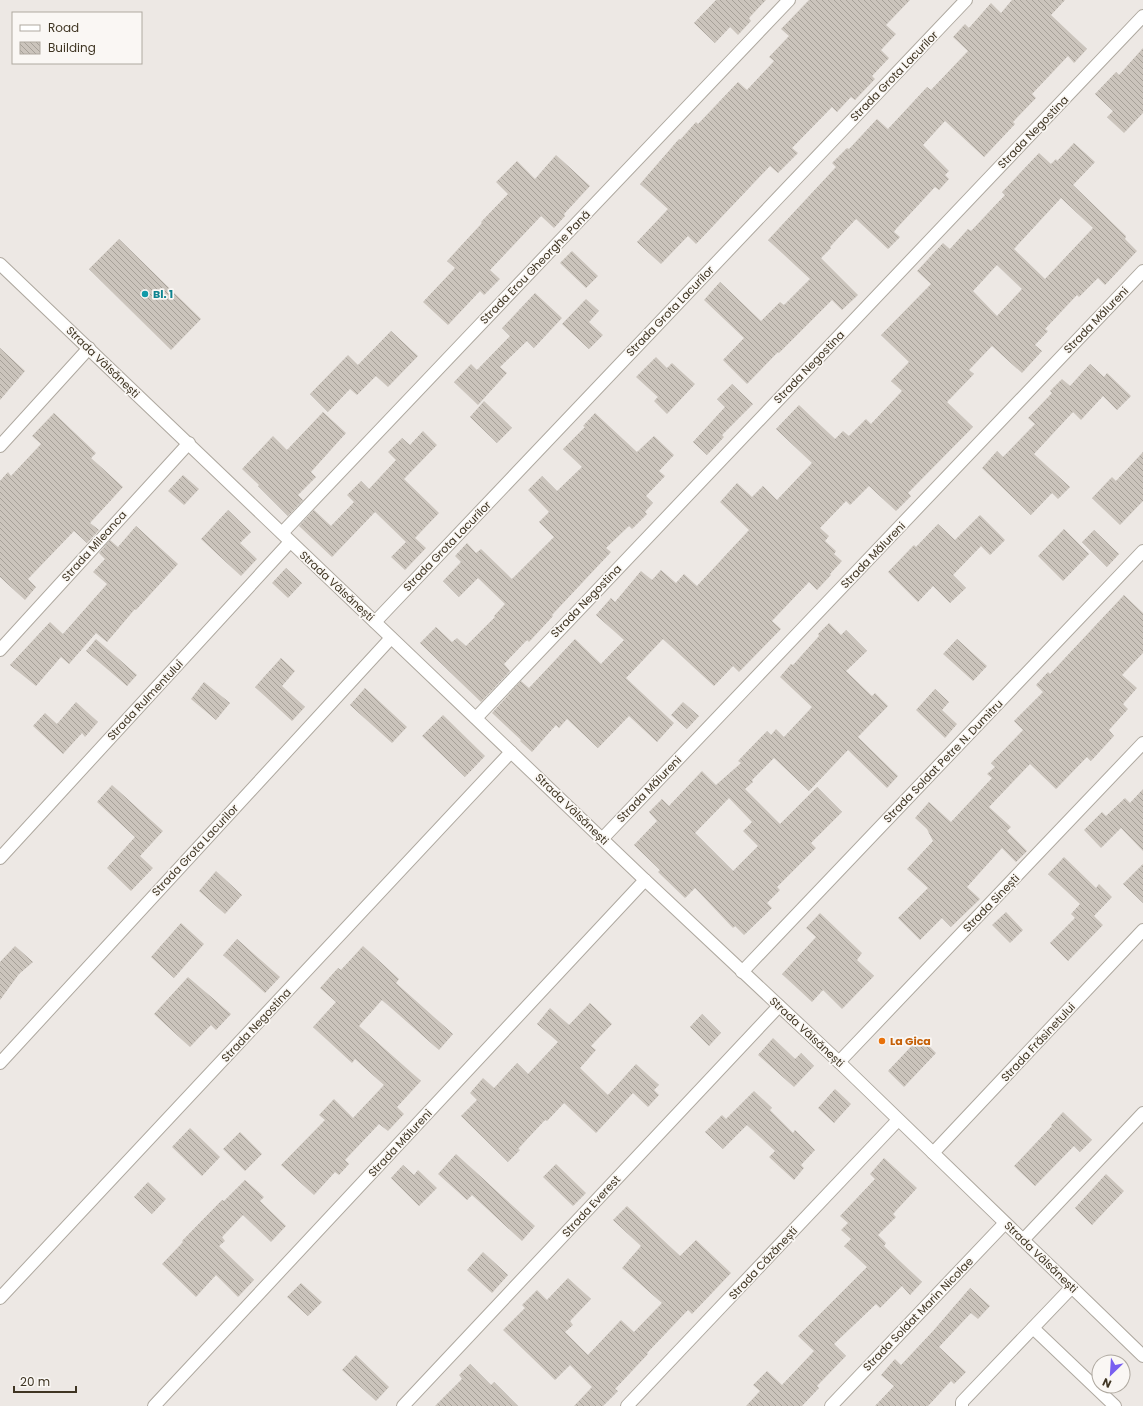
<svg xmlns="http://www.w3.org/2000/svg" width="1143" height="1406" viewBox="0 0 1143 1406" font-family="Poppins,sans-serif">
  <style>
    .building { fill: url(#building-back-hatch); fill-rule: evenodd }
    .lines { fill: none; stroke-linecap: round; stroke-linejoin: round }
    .service-casing { stroke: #aea89f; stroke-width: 14 }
    .minor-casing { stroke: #aea89f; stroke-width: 14 }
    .service { stroke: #fff; stroke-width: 12 }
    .minor { stroke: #fff; stroke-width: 12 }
    .culture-dot { fill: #0f9aa8; stroke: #faf7f4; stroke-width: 1.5 }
    .food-dot { fill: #e8710a; stroke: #faf7f4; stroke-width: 1.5 }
    .labels { text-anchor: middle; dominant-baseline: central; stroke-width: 3.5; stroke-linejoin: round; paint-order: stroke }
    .street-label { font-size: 11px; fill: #3f3523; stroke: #faf7f4 }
    .culture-label { font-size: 11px; font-weight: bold; fill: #0d838f; stroke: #faf7f4; text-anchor: start }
    .food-label { font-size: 11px; font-weight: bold; fill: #c56008; stroke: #faf7f4; text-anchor: start }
  </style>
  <defs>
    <pattern id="building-back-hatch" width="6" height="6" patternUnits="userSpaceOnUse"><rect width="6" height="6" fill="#cbc4bc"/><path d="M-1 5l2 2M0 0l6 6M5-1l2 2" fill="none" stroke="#a6a098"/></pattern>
  </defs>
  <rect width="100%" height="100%" fill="#ede8e4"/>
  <g class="building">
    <polygon points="716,0 766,0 749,18 751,21 738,35 730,27 715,43 694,23"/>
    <polygon points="809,0 910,0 886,25 896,34 881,50 889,58 872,76 875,79 855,100 851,97 837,112 832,107 792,148 798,153 778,173 770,166 696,244 688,236 661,264 637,242 668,209 640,184 679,139 680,140 696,122 698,124 738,82 747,90 774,61 769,57 789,36 781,29"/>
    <polygon points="1012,0 1065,0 1051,15 1087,49 1074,63 1068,56 1032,94 1036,98 1013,122 1015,124 984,157 945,121 923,145 949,171 945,175 949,179 939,190 935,187 896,229 894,232 900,237 888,249 856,219 830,247 831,248 821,258 858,295 842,310 832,300 779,353 778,352 747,384 723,360 744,338 704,300 720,282 761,321 780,302 784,305 810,279 768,240 836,167 832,163 847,148 849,149 877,119 888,129 927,87 931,90 968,51 953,37 965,24 969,28 991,3 1001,13"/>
    <polygon points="1143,48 1143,113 1124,133 1107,117 1113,111 1095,94 1116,72 1119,75"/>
    <path d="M1074 143 1095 162 1073 185 1126 236 1125 239 1137 251 1105 285 1098 278 1079 297 1077 295 1045 329 1048 331 1035 345 1042 351 1022 373 992 346 969 370 974 374 947 402 973 427 908 493 911 496 896 511 869 486 850 505 846 501 820 528 829 536 825 541 836 551 834 554 842 561 830 574 831 575 817 590 809 582 772 621 781 629 739 672 733 666 714 686 663 639 626 678 674 723 657 742 629 716 598 748 567 719 559 728 556 725 532 752 520 741 521 740 492 713 521 681 529 688 575 639 601 664 624 640 596 615 611 598 615 602 641 571 652 580 661 570 676 583 684 574 697 586 749 530 720 502 737 483 752 497 763 486 777 500 812 463 776 429 799 405 835 439 843 431 849 436 866 419 871 424 902 391 891 381 909 362 881 335 931 284 917 271 943 243 950 249 968 229 971 231 1005 195 1002 192 1039 153 1051 164 1056 159 1057 161ZM1061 198 1093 228 1045 279 1014 249ZM997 265 1022 289 997 316 973 291Z"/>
    <polygon points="556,155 590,186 564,214 565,216 554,228 541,216 490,270 500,279 484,295 480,291 448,325 423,302 455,268 447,261 482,223 481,222 508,194 496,182 517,161 535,179"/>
    <polygon points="119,239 201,319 171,350 89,269"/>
    <polygon points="572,251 598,276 586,288 560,263"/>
    <polygon points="535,293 562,318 534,348 527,341 500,367 507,373 478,405 454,382 471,364 477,370 510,336 502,328"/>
    <polygon points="586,299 599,311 589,322 603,335 589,349 562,324"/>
    <polygon points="391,331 418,356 388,387 376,376 357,395 350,389 328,412 310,394 348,355 358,365"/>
    <polygon points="0,348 25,371 0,400"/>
    <polygon points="656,357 667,368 672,363 695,384 667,414 654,401 658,397 636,377"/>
    <polygon points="1090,364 1104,377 1107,373 1131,396 1117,410 1103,396 1081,420 1073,412 1034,454 1070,487 1058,499 1052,493 1031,515 982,468 997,451 1003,457 1035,424 1028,418 1052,393 1050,391 1062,379 1070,386"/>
    <polygon points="732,384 753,404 722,435 724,437 707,455 693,442 725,407 717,399"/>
    <polygon points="484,401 512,428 497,443 470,417"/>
    <polygon points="323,412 346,433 311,472 316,477 298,495 303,500 288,516 258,486 259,485 242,469 273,436 287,450"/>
    <polygon points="54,413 96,453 91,458 123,487 90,523 99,530 87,543 74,531 28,579 36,587 25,600 0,577 0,481 8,472 11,476 41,444 32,436"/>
    <polygon points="595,413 637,452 654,436 674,455 659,471 665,476 646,496 653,503 645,512 647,514 632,529 629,526 606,548 611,552 552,615 553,616 529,642 527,640 504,664 510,671 481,702 420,643 436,627 452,642 457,638 466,646 495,617 494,616 505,604 478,578 459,597 443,581 461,562 455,556 467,543 476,553 481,549 512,579 554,537 539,522 549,512 528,490 542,476 557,491 582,467 563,449 585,427 583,426"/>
    <polygon points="423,431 437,445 404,479 439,513 415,538 426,548 405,570 391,557 406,542 375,512 332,557 299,526 314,510 331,526 354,502 347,495 361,481 369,489 396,460 388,452 402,438 410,445"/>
    <polygon points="1143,452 1143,501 1120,525 1092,498 1112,477 1116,481"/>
    <polygon points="183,475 199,489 184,505 168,491"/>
    <polygon points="228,510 251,532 240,543 257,559 241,576 201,539"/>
    <polygon points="980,515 1005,540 990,555 981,546 953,575 966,588 950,603 933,586 918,602 888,572 914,545 916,547 938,524 955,540"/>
    <polygon points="136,526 178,564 136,610 135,609 107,642 96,633 69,664 61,657 36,686 10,665 50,622 63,634 107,584 93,572 105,559 99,553 110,540 118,547"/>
    <polygon points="1064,529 1089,554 1063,581 1038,556"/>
    <polygon points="1094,530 1119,554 1107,567 1082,542"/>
    <polygon points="286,568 302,583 288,598 272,583"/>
    <polygon points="1124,595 1143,613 1143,653 1122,675 1137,688 1123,704 1128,709 1109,730 1114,736 1091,761 1087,757 1056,789 1030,764 989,807 1011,827 1007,831 1027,851 1016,862 1002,848 967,887 980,899 951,927 942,918 920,940 898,918 928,888 907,869 933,841 927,829 915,818 929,802 951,822 992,778 987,774 995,767 991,763 1023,730 1014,721 1043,692 1036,685 1048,672 1050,674"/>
    <path d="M829 623 841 635 846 630 867 651 846 671 872 696 875 693 888 706 858 737 898 776 887 788 848 750 809 791 774 758 752 780 753 782 745 789 780 824 817 787 842 812 811 843 816 848 777 887 780 890 767 903 772 908 744 935 735 926 733 928 695 888 685 898 658 872 660 870 634 845 657 821 649 812 662 799 669 806 702 771 716 785 741 763 738 761 767 731 771 735 776 729 784 737 812 707 780 677 791 664 793 665 819 636 818 634ZM729 798 752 822 743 831 758 846 733 871 695 833Z"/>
    <polygon points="96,639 137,675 127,686 86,651"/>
    <polygon points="957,639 987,666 973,681 943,654"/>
    <polygon points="281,658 295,671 282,686 305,707 292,721 255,687"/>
    <polygon points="204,682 230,703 216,720 191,699"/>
    <polygon points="365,688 407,727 392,743 350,705"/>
    <polygon points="935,689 949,702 942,710 957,724 945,738 916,710"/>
    <polygon points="76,702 98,722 85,737 82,733 63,754 33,726 45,713 57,724"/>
    <polygon points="683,702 699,716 687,729 671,715"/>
    <polygon points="443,715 485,756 465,777 422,736"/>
    <polygon points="112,785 163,831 140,856 153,868 131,891 107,868 135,837 97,802"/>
    <polygon points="1143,789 1143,851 1121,828 1101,848 1084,830 1102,812 1106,816 1125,798 1130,803"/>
    <polygon points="1064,857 1096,888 1099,884 1112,897 1094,916 1103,925 1068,961 1050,943 1075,918 1071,914 1080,904 1048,874"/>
    <polygon points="1143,864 1143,903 1123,884"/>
    <polygon points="216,871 242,895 225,914 199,891"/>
    <polygon points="1006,912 1023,930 1010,943 992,925"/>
    <polygon points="820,913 862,953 857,960 874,976 842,1009 823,990 812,1002 782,974 816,937 806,928"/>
    <polygon points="181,923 204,944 174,978 151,957"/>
    <polygon points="237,939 280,977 265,993 223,955"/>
    <polygon points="15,946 33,962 19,974 0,1000 0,962"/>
    <polygon points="363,946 399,979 396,983 453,1034 439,1050 382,1000 359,1026 421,1081 397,1107 404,1114 388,1131 379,1124 345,1160 349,1164 339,1175 335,1172 314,1195 281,1165 325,1120 319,1115 334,1099 353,1118 384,1085 355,1059 352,1063 313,1027 336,1002 320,988 338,968 341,970"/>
    <polygon points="188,977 231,1014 216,1030 211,1025 190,1047 154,1014"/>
    <polygon points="590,1003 612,1024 591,1046 596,1050 580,1068 608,1095 636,1064 659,1085 654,1090 659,1095 648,1107 633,1093 596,1133 564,1103 547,1121 545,1120 518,1149 520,1150 508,1162 461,1116 477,1100 470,1093 483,1078 494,1088 517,1063 528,1074 558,1042 537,1024 550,1008 569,1025"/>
    <polygon points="702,1014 721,1033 709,1046 690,1027"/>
    <polygon points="920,1037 936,1053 904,1087 888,1071"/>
    <polygon points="773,1038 795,1059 801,1053 814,1066 794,1087 758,1055"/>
    <polygon points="835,1089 851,1104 834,1123 818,1108"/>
    <polygon points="754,1091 772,1108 770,1110 793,1133 795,1130 815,1150 801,1165 804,1168 794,1180 769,1157 775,1151 747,1125 723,1149 705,1132 722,1115 726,1119"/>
    <polygon points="1063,1112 1092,1140 1080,1152 1074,1146 1035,1186 1014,1166 1052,1126 1051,1125"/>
    <polygon points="190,1128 220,1157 202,1176 172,1147"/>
    <polygon points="240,1132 262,1154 245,1171 223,1149"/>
    <polygon points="456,1154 535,1226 522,1241 472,1195 467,1200 438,1174"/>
    <polygon points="884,1158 917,1188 893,1214 896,1217 878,1235 886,1243 884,1246 922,1282 910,1295 902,1286 880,1308 876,1304 834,1344 846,1356 817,1386 819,1388 802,1406 746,1406 760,1391 753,1385 767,1371 782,1385 814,1351 798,1336 867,1267 844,1246 851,1239 841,1230 848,1223 840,1216 875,1179 870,1174"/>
    <polygon points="556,1164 586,1193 573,1206 543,1177"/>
    <polygon points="403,1165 414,1175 418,1170 437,1188 419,1206 391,1178"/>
    <polygon points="1106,1174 1124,1191 1092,1225 1075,1208"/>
    <polygon points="245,1180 264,1197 260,1201 286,1226 271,1242 243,1215 222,1237 225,1241 219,1246 254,1280 238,1297 216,1275 196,1297 162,1264 183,1242 182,1241 222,1200 224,1201"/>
    <polygon points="148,1182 166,1199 152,1214 134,1197"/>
    <polygon points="627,1206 680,1256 696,1240 731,1273 692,1314 688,1310 647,1353 648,1354 615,1389 618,1391 603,1406 574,1406 592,1387 570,1365 555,1380 503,1330 525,1308 522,1305 537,1290 547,1300 568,1278 591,1299 570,1321 573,1325 565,1332 588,1355 621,1320 634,1332 662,1303 622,1268 641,1246 613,1220"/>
    <polygon points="483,1252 508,1275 492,1293 467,1270"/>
    <polygon points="301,1283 322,1302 308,1316 287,1297"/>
    <polygon points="970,1288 990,1306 978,1319 971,1313 939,1347 966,1372 954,1384 951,1381 928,1406 875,1406 894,1386 881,1375 895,1359 901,1365 933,1331"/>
    <polygon points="356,1355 389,1387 376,1401 342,1370"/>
    <polygon points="470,1364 491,1385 494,1382 518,1406 435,1406 462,1379 459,1375"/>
  </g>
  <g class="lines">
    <g class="service-casing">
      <g id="service">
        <polyline points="1033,1328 1115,1406"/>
        <polyline points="962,1406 962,1402 1072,1287"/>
      </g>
    </g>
    <g class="minor-casing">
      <g id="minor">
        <polyline points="0,264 645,880 839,1062 1143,1356"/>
        <polyline points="0,446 89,348"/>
        <polyline points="282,533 789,0"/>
        <polyline points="375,622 966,0"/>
        <polyline points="0,650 189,443"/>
        <polyline points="476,718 1143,16"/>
        <polyline points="603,838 1143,271"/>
        <polyline points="0,858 290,542"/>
        <polyline points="742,972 1143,551"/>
        <polyline points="839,1062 1143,743"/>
        <polyline points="0,1063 391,638"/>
        <polyline points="933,1153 1143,930"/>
        <polyline points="1023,1240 1143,1113"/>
        <polyline points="0,1298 511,752"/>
        <polyline points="154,1406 645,880"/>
        <polyline points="403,1406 779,1006"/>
        <polyline points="627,1406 898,1120"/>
        <polyline points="831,1406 1005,1223"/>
      </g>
    </g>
    <use href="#service" class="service"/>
    <use href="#minor" class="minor"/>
  </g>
  <circle class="culture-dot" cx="145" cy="294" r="4"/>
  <circle class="food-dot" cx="882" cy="1041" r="4"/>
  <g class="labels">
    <g class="street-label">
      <text transform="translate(894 76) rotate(-46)">Strada Grota Lacurilor</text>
      <text transform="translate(1033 132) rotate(-46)">Strada Negostina</text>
      <text transform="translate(535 267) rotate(-46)">Strada Erou Gheorghe Pană</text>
      <text transform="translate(670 311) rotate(-46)">Strada Grota Lacurilor</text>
      <text transform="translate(1096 320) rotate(-46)">Strada Mălureni</text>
      <text transform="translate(103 362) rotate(44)">Strada Vâlsănești</text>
      <text transform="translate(809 367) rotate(-46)">Strada Negostina</text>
      <text transform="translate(94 546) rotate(-48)">Strada Mileanca</text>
      <text transform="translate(447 546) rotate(-46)">Strada Grota Lacurilor</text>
      <text transform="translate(873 555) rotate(-46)">Strada Mălureni</text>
      <text transform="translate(337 586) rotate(43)">Strada Vâlsănești</text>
      <text transform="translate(586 601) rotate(-46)">Strada Negostina</text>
      <text transform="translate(145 700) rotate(-47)">Strada Rulmentului</text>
      <text transform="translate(943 761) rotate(-46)">Strada Soldat Petre N. Dumitru</text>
      <text transform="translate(649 789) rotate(-46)">Strada Mălureni</text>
      <text transform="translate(572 809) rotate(44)">Strada Vâlsănești</text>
      <text transform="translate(195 850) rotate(-47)">Strada Grota Lacurilor</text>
      <text transform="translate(991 903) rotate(-46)">Strada Sinești</text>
      <text transform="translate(256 1025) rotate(-47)">Strada Negostina</text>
      <text transform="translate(807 1032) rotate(43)">Strada Vâlsănești</text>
      <text transform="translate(1038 1042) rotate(-47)">Strada Frăsinetului</text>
      <text transform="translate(400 1143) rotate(-47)">Strada Mălureni</text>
      <text transform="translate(591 1206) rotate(-47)">Strada Everest</text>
      <text transform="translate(1041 1257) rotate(44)">Strada Vâlsănești</text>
      <text transform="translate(763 1263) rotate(-47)">Strada Căzănești</text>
      <text transform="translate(918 1314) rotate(-46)">Strada Soldat Marin Nicolae</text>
    </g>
    <g class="culture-label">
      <text x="153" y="294">Bl. 1</text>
    </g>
    <g class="food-label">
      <text x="890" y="1041">La Gica</text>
    </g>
  </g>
  <rect x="12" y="12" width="130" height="52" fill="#faf7f4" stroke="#afa9a0"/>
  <rect x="20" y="25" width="20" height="6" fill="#ffffff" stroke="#afa9a0"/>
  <text x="48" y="32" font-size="12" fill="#3f3523">Road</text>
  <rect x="20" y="42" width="20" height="12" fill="url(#building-back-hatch)" stroke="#afa9a0"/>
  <text x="48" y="52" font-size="12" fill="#3f3523">Building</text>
  <g transform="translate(1111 1374) rotate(205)"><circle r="19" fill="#faf7f4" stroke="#afa9a0"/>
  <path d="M0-3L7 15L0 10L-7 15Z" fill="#785ff0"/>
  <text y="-6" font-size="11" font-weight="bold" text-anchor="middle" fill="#3f3523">N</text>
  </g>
  <path d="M14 1386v6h62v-6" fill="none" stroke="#3f3523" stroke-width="2"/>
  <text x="20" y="1386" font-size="12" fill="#3f3523" stroke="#faf7f4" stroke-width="3" paint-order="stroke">20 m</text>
</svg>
